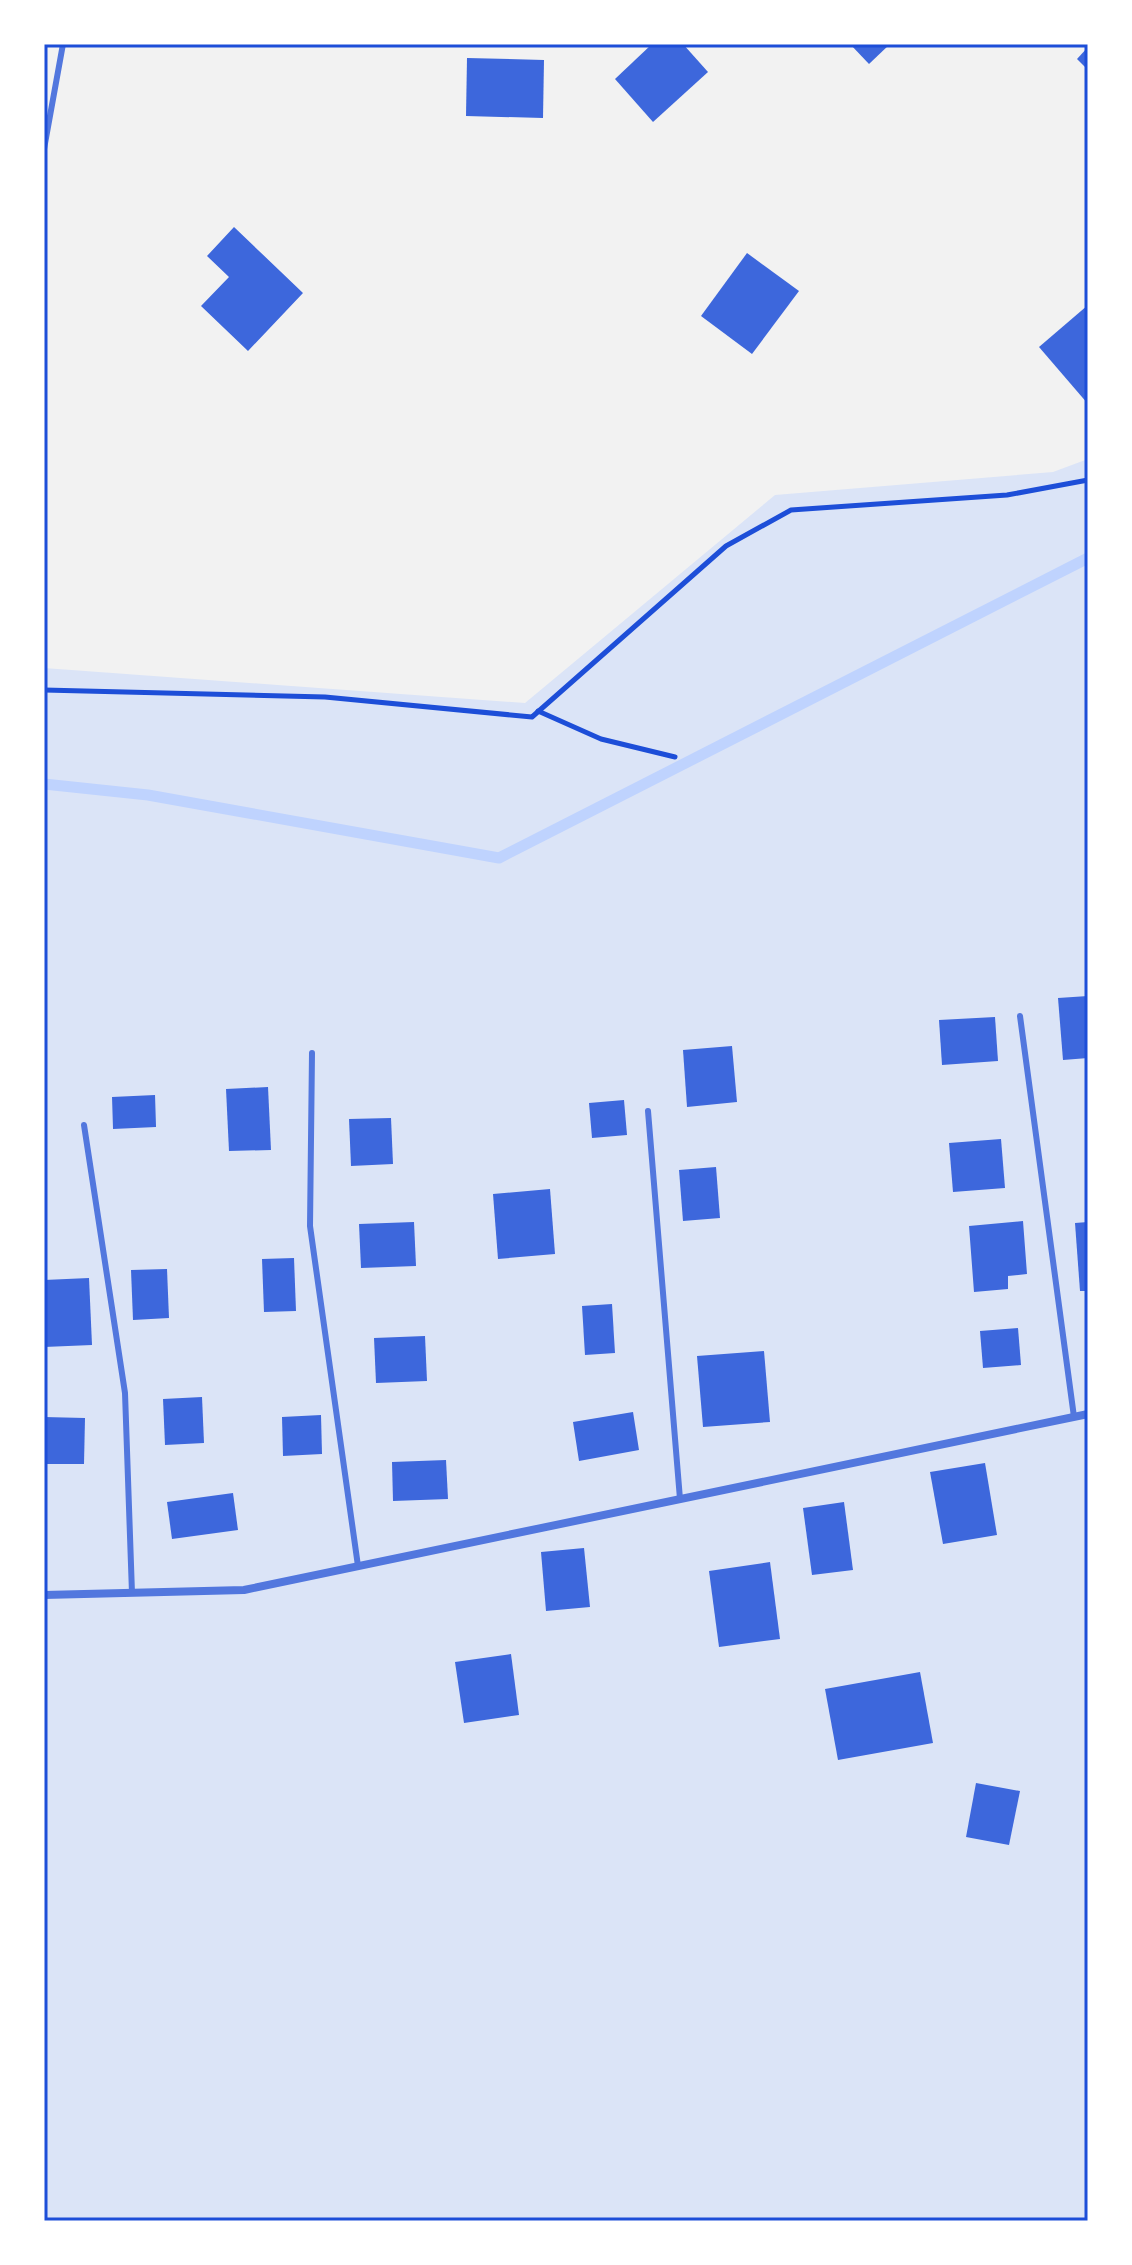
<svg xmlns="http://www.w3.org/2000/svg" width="1132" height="2265" viewBox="0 0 1132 2265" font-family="'Sofia Sans Condensed',sans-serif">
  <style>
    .green { fill: #dbe4f7 }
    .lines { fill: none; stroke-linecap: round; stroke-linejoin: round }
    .stream { stroke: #bfd3fe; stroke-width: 11 }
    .building { fill: #3d67dc }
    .path { stroke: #1d4ed8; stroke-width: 5 }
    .service { stroke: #5277de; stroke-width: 6 }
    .minor { stroke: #5277de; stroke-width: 8 }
    .neatline { fill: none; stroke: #1d4ed8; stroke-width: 3 }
  </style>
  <rect width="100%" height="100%" fill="#f2f2f2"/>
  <polygon class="green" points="1088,459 1088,2221 44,2221 44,668 525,703 775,495 1053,472"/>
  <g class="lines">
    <polyline class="stream" points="44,784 148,795 499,858 1088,558"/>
  </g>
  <g class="building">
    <polygon points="652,44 683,44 708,72 653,122 615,79"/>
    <polygon points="850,44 890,44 869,64"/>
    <polygon points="1088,47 1088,70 1077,59"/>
    <polygon points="467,58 544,60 543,118 466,116"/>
    <polygon points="234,227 303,293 248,351 201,306 229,277 207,256"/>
    <polygon points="747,253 799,291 752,354 701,316"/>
    <polygon points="1088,305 1088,404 1039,347"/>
    <polygon points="1088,996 1088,1058 1063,1060 1058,998"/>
    <polygon points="995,1017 998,1061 942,1065 939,1020"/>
    <polygon points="732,1046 737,1102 687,1107 683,1050"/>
    <polygon points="268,1087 271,1150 229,1151 226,1089"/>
    <polygon points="155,1095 156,1127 113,1129 112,1097"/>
    <polygon points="624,1100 627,1135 592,1138 589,1103"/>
    <polygon points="391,1118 393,1164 351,1166 349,1119"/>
    <polygon points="1001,1139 1005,1188 953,1192 949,1143"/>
    <polygon points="716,1167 720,1218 683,1221 679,1170"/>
    <polygon points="550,1189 555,1254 498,1259 493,1194"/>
    <polygon points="1023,1221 1027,1274 1008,1276 1008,1289 974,1292 969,1226"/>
    <polygon points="414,1222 416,1266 361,1268 359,1224"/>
    <polygon points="1088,1222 1088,1291 1080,1291 1075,1223"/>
    <polygon points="294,1258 296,1311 264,1312 262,1259"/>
    <polygon points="167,1269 169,1318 133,1320 131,1270"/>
    <polygon points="89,1278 92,1345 44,1347 44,1280"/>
    <polygon points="612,1304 615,1353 585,1355 582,1306"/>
    <polygon points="1018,1328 1021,1365 983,1368 980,1331"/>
    <polygon points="425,1336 427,1381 376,1383 374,1338"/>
    <polygon points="764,1351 770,1422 703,1427 697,1356"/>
    <polygon points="202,1397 204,1443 165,1445 163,1399"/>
    <polygon points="633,1412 639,1450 579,1461 573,1422"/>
    <polygon points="321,1415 322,1454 283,1456 282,1417"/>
    <polygon points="44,1417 85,1418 84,1464 44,1464"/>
    <polygon points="446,1460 448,1499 393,1501 392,1462"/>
    <polygon points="985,1463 997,1535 943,1544 930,1472"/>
    <polygon points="233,1493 238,1530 172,1539 167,1502"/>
    <polygon points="844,1502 853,1570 812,1575 803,1508"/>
    <polygon points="584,1548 590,1607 546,1611 541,1552"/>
    <polygon points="770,1562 780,1639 719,1647 709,1571"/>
    <polygon points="511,1654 519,1715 464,1723 455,1662"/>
    <polygon points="920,1672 933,1743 838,1760 825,1689"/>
    <polygon points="976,1783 1020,1791 1009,1845 966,1837"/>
  </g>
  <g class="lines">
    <g class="path">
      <polyline points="44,690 325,697 532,717 726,546 791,510 1007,495 1088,480"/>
      <polyline points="538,711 601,739 675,757"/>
    </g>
    <g class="service">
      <polyline points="44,149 63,44"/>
      <polyline points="1020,1016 1074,1417"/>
      <polyline points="312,1053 310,1226 358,1566"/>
      <polyline points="648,1111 680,1499"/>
      <polyline points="84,1125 125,1393 132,1593"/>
    </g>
    <polyline class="minor" points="44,1595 244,1590 1088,1414"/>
  </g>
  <rect width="1132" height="2265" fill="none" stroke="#ffffff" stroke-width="92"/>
  <rect x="46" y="46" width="1040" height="2173" class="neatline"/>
</svg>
